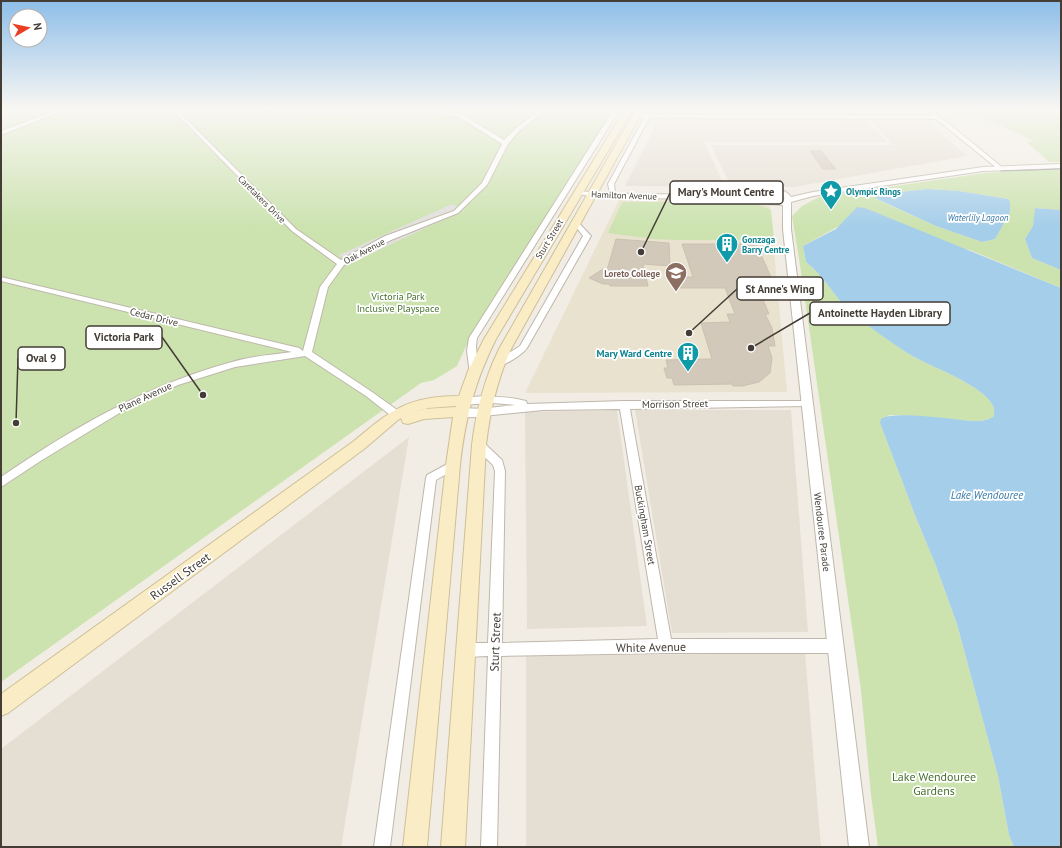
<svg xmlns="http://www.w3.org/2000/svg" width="1062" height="848" viewBox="0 0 1062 848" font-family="'PT Sans',sans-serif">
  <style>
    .residential { fill: #e5dfd3 }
    .education { fill: #e9e2cf }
    .green { fill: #cce3b0; fill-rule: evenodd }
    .parking { fill: #e2e0dd }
    .water { fill: #a5ceea }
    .building { fill: #d2c9bb; stroke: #ccc0af }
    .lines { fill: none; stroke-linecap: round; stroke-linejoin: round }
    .minor-casing { stroke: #bfb7ab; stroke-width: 2 }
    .tertiary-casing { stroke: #bfb7ab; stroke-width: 2 }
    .secondary-casing { stroke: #cebf97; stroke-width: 2 }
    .minor { fill: #fff; fill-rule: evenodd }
    .tertiary { fill: #fff; fill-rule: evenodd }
    .secondary { fill: #faedc6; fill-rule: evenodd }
    .tram { stroke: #949494; stroke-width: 1 }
    .labels { text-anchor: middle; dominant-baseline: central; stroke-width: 3.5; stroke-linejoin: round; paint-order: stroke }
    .far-culture-label { font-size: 9px; font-weight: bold; fill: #0d838f; stroke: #fff; text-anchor: start }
    .far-street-label { font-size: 9px; fill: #433d35; stroke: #fff }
    .far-water-label { font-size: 9px; font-style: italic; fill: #3778a6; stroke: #fff }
    .far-education-label { font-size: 9px; font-weight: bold; fill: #785e54; stroke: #fff; text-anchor: end }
    .park-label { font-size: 10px; fill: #47702d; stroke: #fff }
    .street-label { font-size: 10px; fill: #433d35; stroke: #fff }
    .culture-label { font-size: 10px; font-weight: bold; fill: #0d838f; stroke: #fff; text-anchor: end }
    .water-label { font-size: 11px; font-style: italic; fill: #3778a6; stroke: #fff }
    .near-street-label { font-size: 12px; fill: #433d35; stroke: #fff }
    .near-park-label { font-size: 12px; fill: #47702d; stroke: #fff }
    .leader { fill: none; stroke: #433d35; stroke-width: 1.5 }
    .callout-dot { fill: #433d35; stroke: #fff; stroke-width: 1.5 }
    .callout { fill: #fff; stroke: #433d35; stroke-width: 1.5 }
    .callout-label { font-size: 11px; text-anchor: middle; font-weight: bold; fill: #433d35 }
  </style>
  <rect width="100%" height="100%" fill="#f1ede5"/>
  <g class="residential">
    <polygon points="663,109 914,109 918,113 661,113"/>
    <polygon points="866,120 887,142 704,142 725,187 625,186 658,121"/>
    <polygon points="870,120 927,121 967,156 794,187 731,187 711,145 893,145"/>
    <polygon points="617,410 647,626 527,629 525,412"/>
    <polygon points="635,410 791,410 808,632 672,633"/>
    <polygon points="409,437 341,847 1,847 1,749"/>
    <polygon points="805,653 821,847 526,847 526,656"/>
  </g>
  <polygon class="education" points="755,199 770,206 787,392 525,393 619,200"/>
  <g class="green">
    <polygon points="1,109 614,109 467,344 457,366 434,380 421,383 1,682"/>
    <polygon points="971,109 1061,109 1061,162 1049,162 1027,142 1034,141 979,116"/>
    <path d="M1030 170H1061V210L1036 208 1033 226 1025 239 1032 258 1061 270V288L970 250 839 226 803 246 806 262C824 276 834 296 850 312 857 320 866 324 875 330 889 340 903 351 918 359 933 367 999 392 994 413 994 416 994 417 991 418 987 421 979 421 973 421L897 415H889L880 423 915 515 936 566 957 624 998 776 1009 835 1014 847H878L871 795 861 690 800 265 792 216 802 206 819 197 985 173ZM928 189 959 191 1008 199 1002 225 995 239 982 242 936 226 876 199 882 194Z"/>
    <polygon points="622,202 753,202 771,210 774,240 679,240 652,239 608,233"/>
  </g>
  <polygon class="parking" points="452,204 464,210 351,263 339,255"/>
  <g class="water">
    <polygon points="928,189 959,191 1008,199 1010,202 1010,212 995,239 982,242 936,226 875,198 882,194"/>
    <path d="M857 207 865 208 1061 288V847H1014L1009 835 998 776 957 624 936 566 915 515 880 423 881 419C895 410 954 420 973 421 979 421 986 421 991 418 994 417 994 416 994 413 999 392 933 367 918 359 903 351 890 341 877 332 868 325 858 320 850 312 834 296 824 276 806 262L803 246 836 229Z"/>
    <polygon points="1035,208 1061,210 1061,270 1032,258 1025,239 1033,226"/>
  </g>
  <g class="building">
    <polygon points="810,151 821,151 836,169 823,169"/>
    <polygon points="616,239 669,243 670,266 643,264 648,286 610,286 609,284 603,284 589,278 603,269 607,270"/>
    <polygon points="682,244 756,244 771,277 753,276 769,314 765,314 772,328 775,346 768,346 772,358 770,373 759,382 742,386 733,386 732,384 674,385 672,378 667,378 664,368 668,368 666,360 712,359 701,323 730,322 727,314 735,314 725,288 674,288 671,277 693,277"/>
  </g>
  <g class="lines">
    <g class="minor-casing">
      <g id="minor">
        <polygon points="60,109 67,109 1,135 1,131"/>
        <path d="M172 109H176L296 229 341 260 385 236 454 211 482 183 502 144 459 117 424 111 331 113 265 111 263 109H430L463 115 504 140 515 129 541 109H547L519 131 508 144 487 185 458 213 391 240 344 265 328 287 312 352 372 392 400 412 402 415 400 418H394L366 396 305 356 235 367 178 385 131 406 42 460 1 487V477C73 428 147 385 232 362 251 356 272 355 292 352L1 281V277L299 348 303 351 320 287 337 264 292 231Z"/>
        <polygon points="614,109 620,109 477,338 476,346 478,372 476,374 470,374 467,351 469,338"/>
        <polygon points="649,109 654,109 651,114 933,115 925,109 931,109 1003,168 998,169 936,119 649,118 614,184 615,192 610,193 608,184 644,118 633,116 636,114 645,114"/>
        <path d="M577 191C640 197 703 192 766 197L769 199 766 201 743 199 610 198 575 194V192Z"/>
        <path d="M576 221 578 222 591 236 527 348C522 355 502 368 494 366L492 364 494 362 520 346 583 236 573 223Z"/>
        <path d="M485 397C499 397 513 397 526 401L527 404 624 401H810L812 403 807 406 630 409 671 639H836L841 641 843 646 841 651 836 653H666L501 656 497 847H481L488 656 466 657 461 655 459 650 461 645 466 643H488L495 471 493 465 475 448 474 445 475 442H483L502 460 505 471 502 643 658 639 620 409 543 410 483 416 478 412 480 409 515 405 482 402 480 400 482 398Z"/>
        <polygon points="453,461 457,462 458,465 457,468 436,480 390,847 374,847 426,478 427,475"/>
      </g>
    </g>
    <g class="tertiary-casing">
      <g id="tertiary">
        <path d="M1061 164V168L983 171 813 196 791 202V229L869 847H849L783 229V205L769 204 759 196 761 191C770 185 785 188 791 197L813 192 983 167ZM769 193H776L785 198C778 202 772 200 767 196Z"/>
        <polygon points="485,396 489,397 491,400 489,403 463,405 459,404 457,401 459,398"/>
        <path d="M460 408 487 409 489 412 487 415C478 418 465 418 456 415L454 412 456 409Z"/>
      </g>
    </g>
    <g class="secondary-casing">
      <g id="secondary">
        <path d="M625 109H633L496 339C475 381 465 418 460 465L427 847H403L446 465 453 417 424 419 408 424 403 423 401 418 398 420 364 449 8 713 1 716V694L354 441C391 410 408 396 459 396L468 371 484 339ZM456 406V407L424 409 411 413 428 408Z"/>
        <path d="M636 109H644L511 349C497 380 490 411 486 445L465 847H441L472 445C476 411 484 380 499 349Z"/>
      </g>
    </g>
    <use href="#minor" class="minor"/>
    <use href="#tertiary" class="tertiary"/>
    <use href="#secondary" class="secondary"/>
    <polyline class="tram" points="1001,171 1061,169"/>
  </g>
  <linearGradient id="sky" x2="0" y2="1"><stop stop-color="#8dbee9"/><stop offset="0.48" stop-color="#f9f7f3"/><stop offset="1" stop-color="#f9f7f3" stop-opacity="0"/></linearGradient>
  <rect width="1062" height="227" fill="url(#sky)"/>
  <defs>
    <g id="sight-pin" transform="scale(1.15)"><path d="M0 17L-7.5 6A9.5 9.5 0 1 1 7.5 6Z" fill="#0f9aa8" stroke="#fff"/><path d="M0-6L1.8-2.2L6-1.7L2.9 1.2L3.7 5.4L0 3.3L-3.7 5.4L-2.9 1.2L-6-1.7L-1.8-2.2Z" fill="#fff"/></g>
    <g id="building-pin" transform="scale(1.15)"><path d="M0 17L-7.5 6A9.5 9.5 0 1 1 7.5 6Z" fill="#0f9aa8" stroke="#fff"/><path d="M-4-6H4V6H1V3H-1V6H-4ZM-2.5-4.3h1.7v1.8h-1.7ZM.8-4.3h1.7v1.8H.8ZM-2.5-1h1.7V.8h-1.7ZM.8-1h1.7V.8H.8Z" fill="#fff"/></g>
    <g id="school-pin" transform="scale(1.15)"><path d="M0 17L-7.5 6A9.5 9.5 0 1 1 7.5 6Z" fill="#8d6e63" stroke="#fff"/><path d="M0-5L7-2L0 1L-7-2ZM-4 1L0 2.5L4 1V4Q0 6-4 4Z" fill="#fff"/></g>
  </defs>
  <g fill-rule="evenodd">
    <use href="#sight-pin" x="831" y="191"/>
    <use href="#building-pin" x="727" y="244"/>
    <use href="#school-pin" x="676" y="273"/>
    <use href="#building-pin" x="688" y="353"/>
  </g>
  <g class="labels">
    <g class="far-culture-label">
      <text x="846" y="191">Olympic Rings</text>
      <text x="742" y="239">Gonzaga<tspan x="742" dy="10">Barry Centre</tspan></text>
    </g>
    <g class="far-street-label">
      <text transform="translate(624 195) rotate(2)">Hamilton Avenue</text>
      <text transform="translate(262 199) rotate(45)">Caretakers Drive</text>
      <text transform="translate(549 239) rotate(-59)">Sturt Street</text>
      <text transform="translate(364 251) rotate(-28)">Oak Avenue</text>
    </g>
    <g class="far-water-label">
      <text x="978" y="217">Waterlily Lagoon</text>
    </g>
    <g class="far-education-label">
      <text x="660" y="273">Loreto College</text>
    </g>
    <g class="park-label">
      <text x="398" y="296">Victoria Park<tspan x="398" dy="12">Inclusive Playspace</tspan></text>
    </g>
    <g class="street-label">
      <text transform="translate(154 317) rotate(14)">Cedar Drive</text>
      <text transform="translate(145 397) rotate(-25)">Plane Avenue</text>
      <text transform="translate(675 404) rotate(-1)">Morrison Street</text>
      <text transform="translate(645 525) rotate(80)">Buckingham Street</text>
      <text transform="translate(822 532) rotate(83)">Wendouree Parade</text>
    </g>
    <g class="culture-label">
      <text x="672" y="353">Mary Ward Centre</text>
    </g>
    <g class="water-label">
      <text x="987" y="495">Lake Wendouree</text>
    </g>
    <g class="near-street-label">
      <text transform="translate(180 576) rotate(-36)">Russell Street</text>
      <text transform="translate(495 642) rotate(-88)">Sturt Street</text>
      <text transform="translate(651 647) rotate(-1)">White Avenue</text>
    </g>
    <g class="near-park-label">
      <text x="934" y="776">Lake Wendouree<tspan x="934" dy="14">Gardens</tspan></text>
    </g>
  </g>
  <path class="leader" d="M641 252L670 193M689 333L737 289M751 348L810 313M203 395L162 337M16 423L18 358"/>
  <g class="callout-dot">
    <circle cx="641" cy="252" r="4"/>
    <circle cx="689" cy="333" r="4"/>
    <circle cx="751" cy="348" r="4"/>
    <circle cx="203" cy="395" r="4"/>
    <circle cx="16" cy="423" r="4"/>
  </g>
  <g class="callout">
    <rect x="670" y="181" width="113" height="23" rx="4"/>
    <rect x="737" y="277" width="86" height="23" rx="4"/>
    <rect x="810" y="302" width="140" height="23" rx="4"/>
    <rect x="86" y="326" width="76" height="23" rx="4"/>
    <rect x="18" y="347" width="47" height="23" rx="4"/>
  </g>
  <g class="callout-label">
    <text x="726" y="196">Mary's Mount Centre</text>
    <text x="780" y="293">St Anne's Wing</text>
    <text x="880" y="317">Antoinette Hayden Library</text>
    <text x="124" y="341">Victoria Park</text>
    <text x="41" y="362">Oval 9</text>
  </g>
  <rect width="1062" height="848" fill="none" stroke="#433d35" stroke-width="4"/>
  <g transform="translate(28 28) rotate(81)"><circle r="19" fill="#ffffff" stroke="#b4b1ae"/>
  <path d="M0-3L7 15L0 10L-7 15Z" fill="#ea3f23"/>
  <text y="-6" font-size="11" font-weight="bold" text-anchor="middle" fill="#433d35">N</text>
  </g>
</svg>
